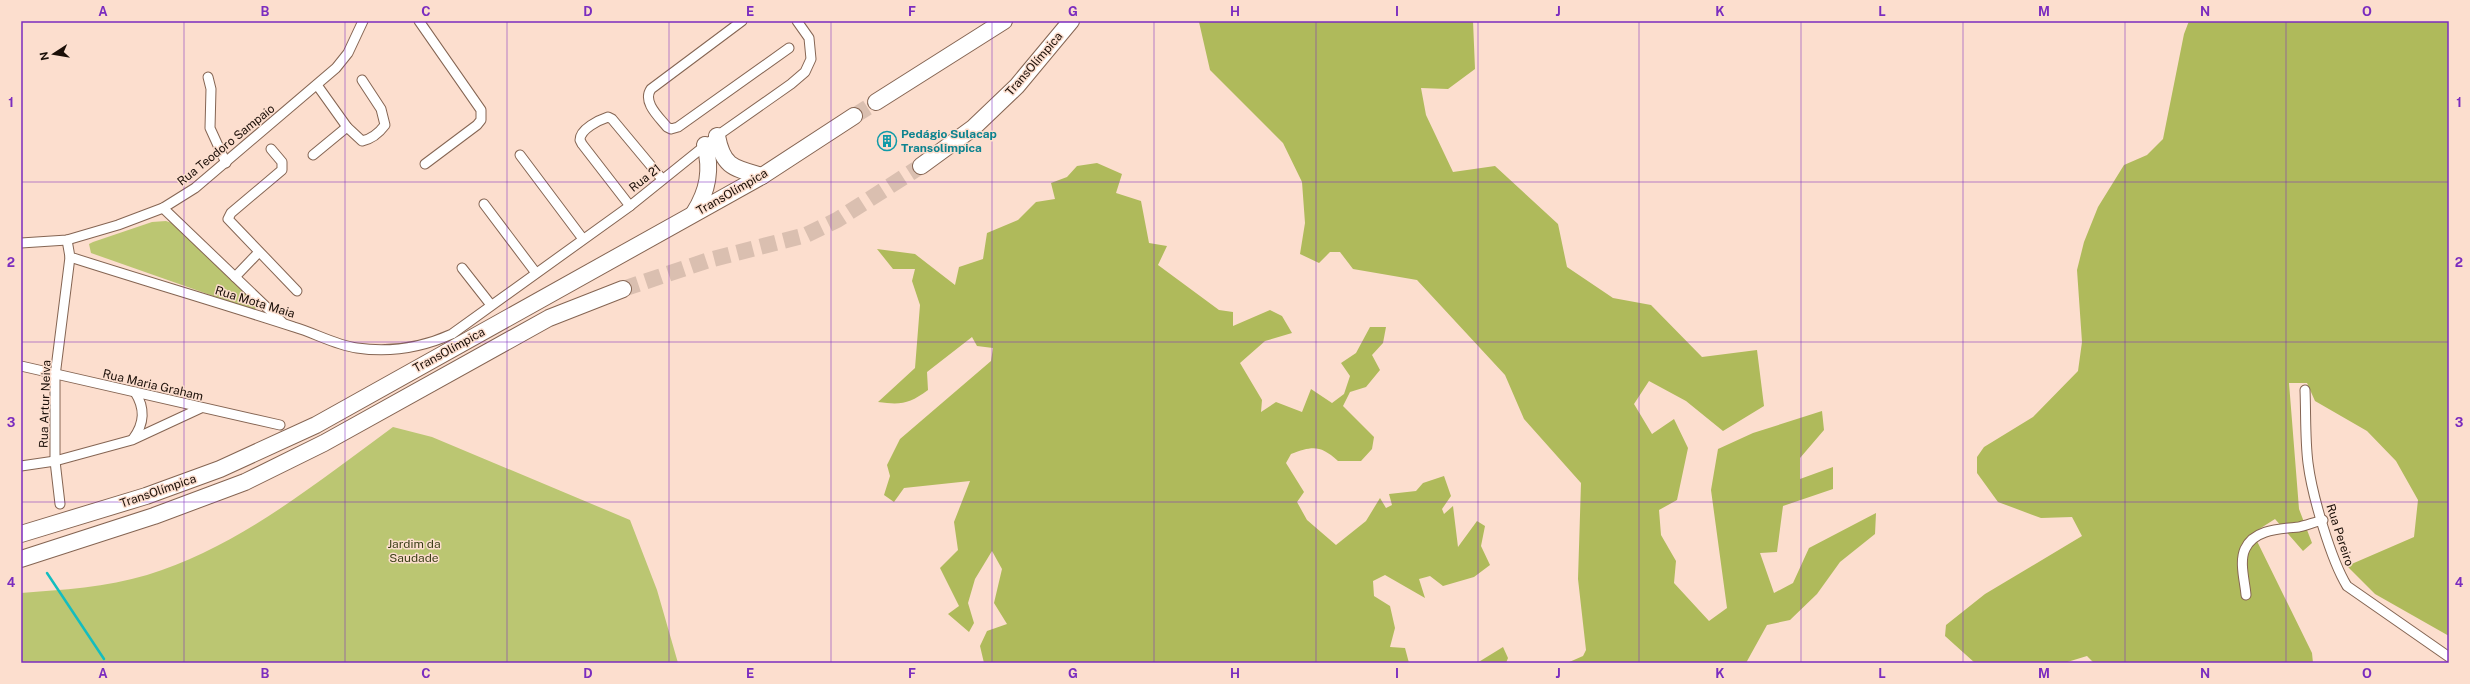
<svg xmlns="http://www.w3.org/2000/svg" width="2470" height="684" viewBox="0 0 2470 684" font-family="'Public Sans',sans-serif">
  <style>
    .green { fill: #bbc672 }
    .forest { fill: #afba5b }
    .lines { fill: none; stroke-linecap: round; stroke-linejoin: round }
    .stream { stroke: #14bdbf; stroke-width: 2.5 }
    .motorway-tunnel { stroke: #dabfb0; stroke-width: 16; stroke-dasharray: 16 8; stroke-linecap: butt }
    .minor-casing { stroke: #856553; stroke-width: 11 }
    .motorway-casing { stroke: #856553; stroke-width: 18 }
    .minor { stroke: #fff; stroke-width: 9 }
    .motorway { stroke: #fff; stroke-width: 16 }
    .grid { fill: none; stroke: #7b2cbf; stroke-width: 1; stroke-opacity: 0.55 }
    .labels { text-anchor: middle; dominant-baseline: central; stroke-width: 3; stroke-linejoin: round; paint-order: stroke }
    .street-label { font-size: 12px; fill: #1b0f08; stroke: #fcdece }
    .culture-label { font-size: 12px; font-weight: bold; fill: #0d838f; stroke: #fcdece; text-anchor: start }
    .park-label { font-size: 12px; fill: #3b3f17; stroke: #fcdece }
    .neatline { fill: none; stroke: #7b2cbf; stroke-width: 1.5 }
    .grid-label { font-size: 13px; text-anchor: middle; font-weight: bold; fill: #7b2cbf }
  </style>
  <rect width="100%" height="100%" fill="#fcdece"/>
  <g class="green">
    <polygon points="166,221 172,223 257,304 258,307 253,310 91,253 89,244 93,242 152,222"/>
    <path d="M393 427 432 437 630 520 657 590 678 663H21V593C62 590 107 587 147 575 239 547 316 483 393 427Z"/>
  </g>
  <g class="forest">
    <polygon points="1193,21 1473,21 1475,69 1448,89 1421,88 1426,115 1453,172 1495,166 1558,224 1567,267 1613,298 1651,305 1702,357 1757,350 1764,406 1723,431 1686,401 1649,381 1634,404 1652,434 1674,419 1688,448 1677,500 1659,510 1661,535 1676,561 1674,583 1709,621 1727,608 1711,490 1718,449 1753,433 1822,411 1824,430 1800,458 1800,479 1833,467 1833,489 1783,506 1777,552 1760,553 1774,593 1793,583 1809,548 1876,513 1875,534 1840,562 1817,594 1790,620 1767,625 1746,663 1567,663 1583,656 1586,650 1578,579 1581,483 1524,419 1505,375 1417,280 1353,269 1340,252 1330,252 1319,263 1300,254 1305,223 1302,182 1283,143 1210,70 1199,22"/>
    <polygon points="2189,21 2449,21 2449,636 2375,594 2347,566 2414,537 2418,500 2396,461 2367,431 2315,401 2307,383 2289,383 2299,509 2312,543 2303,551 2275,519 2253,533 2312,653 2313,663 2094,663 2087,656 2064,663 1975,663 1945,636 1946,625 1985,594 2082,536 2072,517 2041,518 1998,502 1977,473 1977,457 1984,447 2033,417 2078,371 2082,342 2077,270 2084,242 2098,207 2124,165 2147,155 2163,139 2184,34"/>
    <path d="M1097 163 1122 174 1116 193 1141 201 1149 243 1167 246 1158 265 1219 310 1233 312V326L1270 310 1282 316 1292 333 1265 341 1240 363 1262 400 1261 412 1276 402 1302 412 1311 389 1332 403 1344 394 1350 376 1341 363 1356 353 1370 327H1386L1383 343 1372 355 1380 370 1366 387 1350 392 1343 406 1374 437 1372 449 1361 461H1338C1320 445 1313 446 1291 454L1286 463 1304 492 1297 502 1307 520 1336 545 1366 521 1380 498 1386 508 1392 505 1389 494 1416 491 1423 483 1444 476 1451 496 1442 509 1444 514 1453 506 1458 547 1477 521 1485 526 1481 546 1490 565 1474 577 1443 586 1430 576 1419 579 1425 598 1385 575 1373 581 1374 596 1390 606 1395 628 1390 647 1405 648 1409 663H984L980 646 987 631 1007 624 994 603 1002 569 992 551 975 579 968 603 974 623 969 632 948 614 959 606 940 568 958 550 954 522 970 481 904 488 894 502 884 495 890 476 887 465 900 439 991 361 993 348 977 346 972 337 927 372 928 390C909 404 901 405 878 402L915 368 920 305 912 281 915 269H893L877 249 915 254 955 285 959 267 983 259 987 233 1018 220 1036 202 1055 199 1051 183 1067 177 1077 166Z"/>
    <polygon points="1503,647 1508,658 1506,663 1477,663"/>
  </g>
  <g class="lines">
    <polyline class="stream" points="47,573 104,659"/>
    <g class="motorway-tunnel">
      <polyline points="854,116 876,102"/>
      <polyline points="623,289 709,260 806,235 837,220 921,166"/>
    </g>
    <g class="minor-casing">
      <g id="minor">
        <polyline points="419,21 481,110 481,120 477,125 425,164"/>
        <path d="M742 21 651 89C642 102 659 117 667 127L671 129 678 127 789 48"/>
        <polyline points="208,77 211,89 210,128 226,163"/>
        <path d="M317 85 347 127 362 141C372 139 379 133 385 125L381 109 362 80"/>
        <polyline points="271,149 282,162 282,170 231,213 228,219 297,291"/>
        <polyline points="313,155 347,127"/>
        <polyline points="520,155 583,239"/>
        <polyline points="484,204 536,273"/>
        <path d="M630 206 582 144 580 140C580 129 599 120 608 117L612 119 662 179"/>
        <polyline points="163,208 282,322"/>
        <path d="M67 240 70 257C145 281 220 303 294 327 315 333 335 345 357 348 391 353 421 348 452 334L630 206 717 136 791 84 805 72 811 59 809 38 797 21"/>
        <polyline points="21,243 67,240 118,225 163,208 195,188 336,68 348,53 363,21"/>
        <polyline points="462,268 491,305"/>
        <polyline points="235,277 259,252"/>
        <polyline points="21,366 280,425"/>
        <path d="M2305 390C2306 414 2305 439 2308 463 2312 495 2331 560 2347 586L2449 657"/>
        <path d="M133 439C145 423 145 408 135 392"/>
        <polyline points="21,466 55,461 132,440 201,408"/>
        <polyline points="60,504 55,461 55,376 70,257"/>
        <path d="M2246 595C2245 582 2239 562 2245 549 2254 529 2280 529 2299 527 2307 525 2315 522 2323 520"/>
      </g>
    </g>
    <g class="motorway-casing">
      <g id="motorway">
        <polyline points="876,102 1004,21"/>
        <path d="M717 136C723 167 733 168 762 176"/>
        <polyline points="921,166 973,128 1017,86 1071,21"/>
        <path d="M694 213C708 191 712 170 705 145"/>
        <polyline points="21,534 146,496 220,469 316,425 762,176 854,116"/>
        <polyline points="21,559 154,516 245,482 324,443 549,318 623,289"/>
      </g>
    </g>
    <use href="#minor" class="minor"/>
    <use href="#motorway" class="motorway"/>
  </g>
  <path class="grid" d="M184 21V663M345 21V663M507 21V663M669 21V663M831 21V663M992 21V663M1154 21V663M1316 21V663M1478 21V663M1639 21V663M1801 21V663M1963 21V663M2125 21V663M2286 21V663M21 182H2449M21 342H2449M21 502H2449"/>
  <defs>
    <g id="building-ring" transform="scale(1)"><circle r="9.5" fill="#fcdece" stroke="#0f9aa8" stroke-width="1.5"/><path d="M-4-6H4V6H1V3H-1V6H-4ZM-2.5-4.3h1.7v1.8h-1.7ZM.8-4.3h1.7v1.8H.8ZM-2.5-1h1.7V.8h-1.7ZM.8-1h1.7V.8H.8Z" fill="#0f9aa8"/></g>
  </defs>
  <g fill-rule="evenodd">
    <use href="#building-ring" x="887" y="141"/>
  </g>
  <g class="labels">
    <g class="street-label">
      <text transform="translate(1034 64) rotate(-49)">TransOlímpica</text>
      <text transform="translate(226 145) rotate(-39)">Rua Teodoro Sampaio</text>
      <text transform="translate(645 178) rotate(-39)">Rua 21</text>
      <text transform="translate(732 192) rotate(-30)">TransOlímpica</text>
      <text transform="translate(255 302) rotate(17)">Rua Mota Maia</text>
      <text transform="translate(449 350) rotate(-29)">TransOlímpica</text>
      <text transform="translate(153 385) rotate(13)">Rua Maria Graham</text>
      <text transform="translate(45 404) rotate(-88)">Rua Artur Neiva</text>
      <text transform="translate(158 491) rotate(-19)">TransOlímpica</text>
      <text transform="translate(2340 535) rotate(72)">Rua Pereiro</text>
    </g>
    <g class="culture-label">
      <text x="901" y="134">Pedágio Sulacap<tspan x="901" dy="14">Transolimpica</tspan></text>
    </g>
    <g class="park-label">
      <text x="414" y="544">Jardim da<tspan x="414" dy="14">Saudade</tspan></text>
    </g>
  </g>
  <rect width="2470" height="684" fill="none" stroke="#fcdece" stroke-width="44"/>
  <g transform="translate(54 54) rotate(258)" stroke="#fcdece" stroke-width="3" paint-order="stroke">
  <path d="M0-3L7 15L0 10L-7 15Z" fill="#1b0f08"/>
  <text y="-6" font-size="11" font-weight="bold" text-anchor="middle" fill="#1b0f08">N</text>
  </g>
  <rect x="22" y="22" width="2426" height="640" class="neatline"/>
  <g class="grid-label">
    <text x="103" y="16">A</text>
    <text x="265" y="16">B</text>
    <text x="426" y="16">C</text>
    <text x="588" y="16">D</text>
    <text x="750" y="16">E</text>
    <text x="912" y="16">F</text>
    <text x="1073" y="16">G</text>
    <text x="1235" y="16">H</text>
    <text x="1397" y="16">I</text>
    <text x="1558" y="16">J</text>
    <text x="1720" y="16">K</text>
    <text x="1882" y="16">L</text>
    <text x="2044" y="16">M</text>
    <text x="2205" y="16">N</text>
    <text x="2367" y="16">O</text>
    <text x="11" y="107">1</text>
    <text x="2459" y="107">1</text>
    <text x="11" y="267">2</text>
    <text x="2459" y="267">2</text>
    <text x="11" y="427">3</text>
    <text x="2459" y="427">3</text>
    <text x="11" y="587">4</text>
    <text x="2459" y="587">4</text>
    <text x="103" y="678">A</text>
    <text x="265" y="678">B</text>
    <text x="426" y="678">C</text>
    <text x="588" y="678">D</text>
    <text x="750" y="678">E</text>
    <text x="912" y="678">F</text>
    <text x="1073" y="678">G</text>
    <text x="1235" y="678">H</text>
    <text x="1397" y="678">I</text>
    <text x="1558" y="678">J</text>
    <text x="1720" y="678">K</text>
    <text x="1882" y="678">L</text>
    <text x="2044" y="678">M</text>
    <text x="2205" y="678">N</text>
    <text x="2367" y="678">O</text>
  </g>
</svg>
